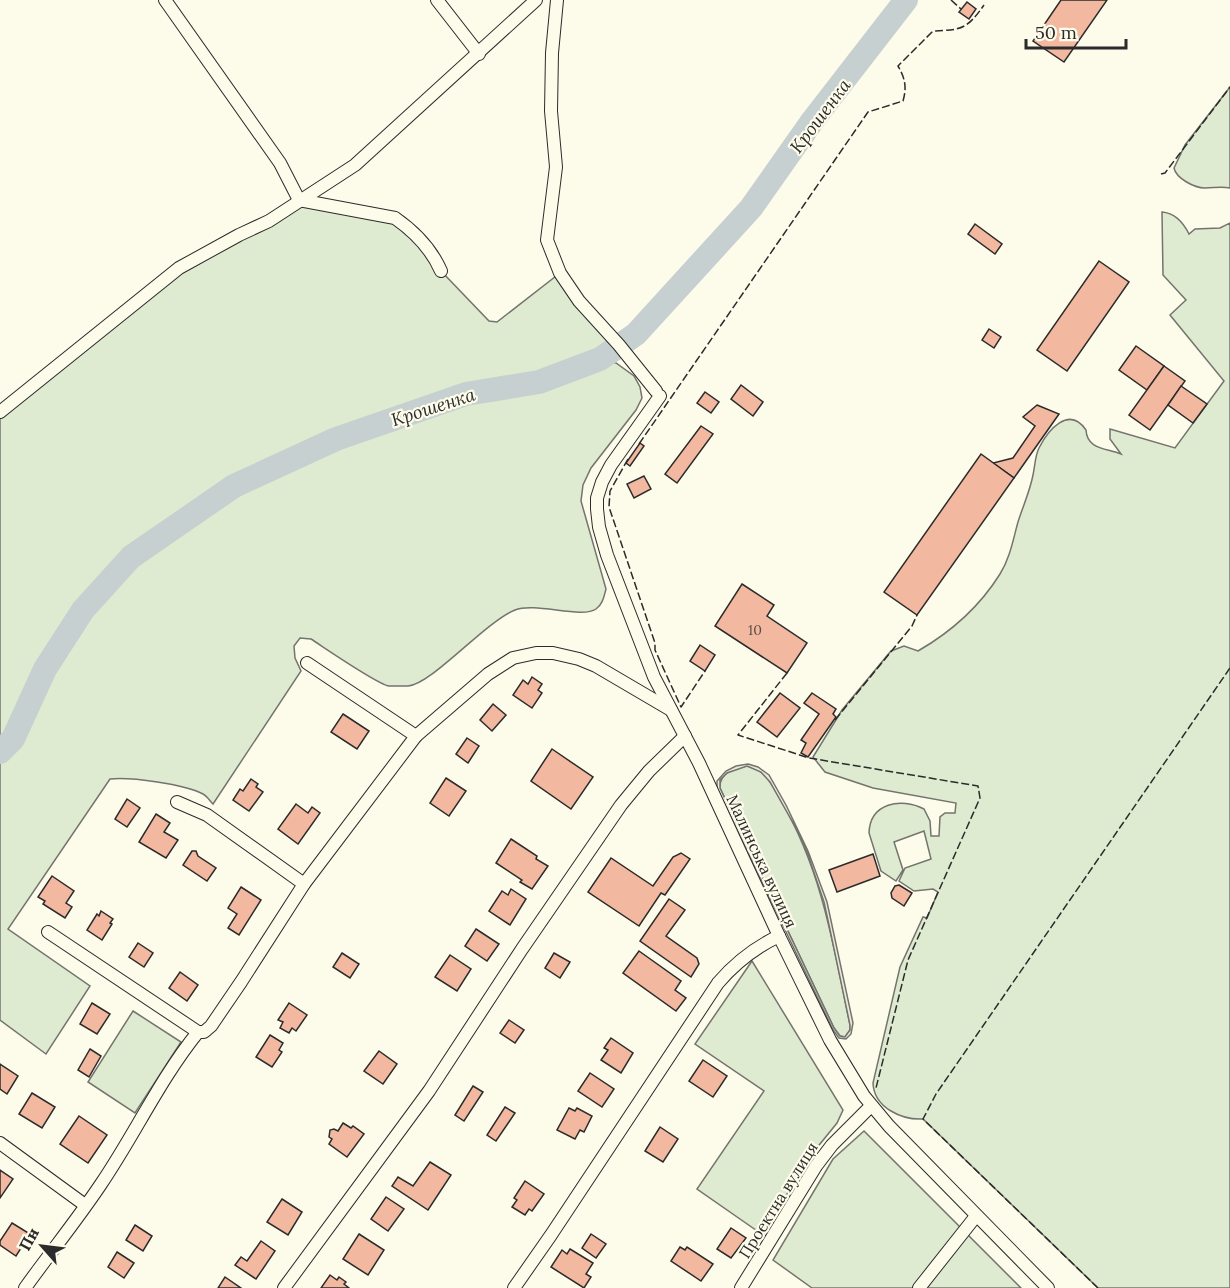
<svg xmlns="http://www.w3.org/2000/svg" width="1230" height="1288" viewBox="0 0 1230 1288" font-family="Lora,serif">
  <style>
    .green { fill: #deebd1; stroke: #74746e; stroke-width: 1.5 }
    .parking { fill: #eceadb; stroke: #74746e; stroke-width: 1.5; fill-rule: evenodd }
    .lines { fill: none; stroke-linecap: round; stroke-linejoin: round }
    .river { stroke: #c7d0d0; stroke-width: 24 }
    .building { fill: #f2b8a0; stroke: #2b2b2b; stroke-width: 1.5 }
    .minor-casing { stroke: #2b2b2b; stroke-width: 14 }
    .minor { stroke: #fdfbea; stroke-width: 12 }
    .fence { stroke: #2b2b2b; stroke-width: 1.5; stroke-dasharray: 8 3; stroke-linecap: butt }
    .labels { text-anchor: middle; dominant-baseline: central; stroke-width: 4.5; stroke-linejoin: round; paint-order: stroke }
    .number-label { font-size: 14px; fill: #5d4e48 }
    .street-label { font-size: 16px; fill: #2b2b2b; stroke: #fdfbea }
    .water-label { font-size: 18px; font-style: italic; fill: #2b2b2b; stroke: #fdfbea }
  </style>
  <rect width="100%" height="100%" fill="#fdfbea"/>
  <g class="green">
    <path d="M1230 87V188C1221 186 1214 188 1205 188 1194 188 1176 178 1174 168L1185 145Z"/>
    <path d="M299 200 395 218 441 271 489 321 497 322 560 273 619 345 601 359 616 363 634 376 640 387 642 398 636 410 591 468 583 485 581 501 606 589C604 596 603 604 596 609 582 619 535 602 515 610 485 622 431 685 408 686 402 686 395 686 389 686 377 684 325 648 311 639L300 638 294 646 295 658 301 671 213 804C210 801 207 796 203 794 184 784 131 777 110 779L8 929 90 986 46 1054 0 1020V412L179 268Z"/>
    <path d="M1162 212C1175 213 1183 222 1189 234L1195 229 1220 228 1230 223V1288H1098L923 1119C902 1120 874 1108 873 1083L900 967 923 917 927 918 938 892 933 889 914 891 899 881 905 868 931 859 924 831 894 842 903 870 896 881 881 871 869 833C870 803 901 797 924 809L930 821 931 836H939L940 817 945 813H955L956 803 873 788 825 772 813 757 842 710 891 651 904 646 918 651C951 632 980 606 1000 574 1010 558 1013 540 1018 522 1023 506 1030 491 1033 475 1035 466 1035 456 1039 448 1048 430 1069 405 1086 430 1087 449 1105 448 1121 454L1110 439V429L1175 448 1224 381 1170 315 1186 300 1163 275Z"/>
    <path d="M747 766C766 769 773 787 781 801 822 870 834 948 850 1025V1030L845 1037 840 1036 834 1028 720 788C719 773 734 768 747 766Z"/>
    <polygon points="752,961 843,1110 837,1123 807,1160 763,1235 697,1189 764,1091 695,1044"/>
    <polygon points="133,1011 181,1042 135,1113 88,1082"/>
    <polygon points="864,1131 1021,1288 812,1288 773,1260 833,1159"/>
  </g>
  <path class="parking" d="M748 764 758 767 769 775 786 805 808 851 827 902 853 1023 851 1034 846 1039 839 1038 833 1030 717 788V781L726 771 736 766ZM747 766 761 772 770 782 797 830 807 852 824 902 829 925 850 1025V1030L845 1037 840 1036 834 1028 720 788V780L727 773Z"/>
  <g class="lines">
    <polyline class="river" points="0,752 13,739 45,669 83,610 131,557 234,486 336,439 466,394 539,382 600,359 636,334 751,208 813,120 906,0"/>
  </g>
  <g class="building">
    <polygon points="1061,0 1107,0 1064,62 1033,41"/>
    <polygon points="967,2 976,9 969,19 959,12"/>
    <polygon points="975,224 1002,244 995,254 968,234"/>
    <polygon points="1099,261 1129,282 1067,371 1037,350"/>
    <polygon points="989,329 1001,337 994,348 982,340"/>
    <polygon points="1136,346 1164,366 1147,390 1119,370"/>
    <polygon points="1164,366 1185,381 1150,430 1129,415"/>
    <polygon points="741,385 763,402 753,416 731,399"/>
    <polygon points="1181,386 1207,404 1193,423 1168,405"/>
    <polygon points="705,392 719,402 711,413 697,403"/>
    <polygon points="1037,405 1059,414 1014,478 993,463 1013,458 1035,426 1023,417"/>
    <polygon points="701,426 713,434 677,483 665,474"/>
    <polygon points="640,443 644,446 630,466 626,463"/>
    <polygon points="981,454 1014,478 917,615 884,592"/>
    <polygon points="644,476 651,489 634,498 627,484"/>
    <polygon points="742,584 774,605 767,616 807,643 787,673 715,626"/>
    <polygon points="700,645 715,655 705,671 690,661"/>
    <polygon points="532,677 542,684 538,690 542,693 532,708 513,695 523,680 528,684"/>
    <polygon points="780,693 800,708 777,737 757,722"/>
    <polygon points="812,693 836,709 833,714 836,717 808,757 801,753 806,743 801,740 819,714 804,703"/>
    <polygon points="493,704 506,715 492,731 480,720"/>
    <polygon points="343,714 369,731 357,749 331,732"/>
    <polygon points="467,738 479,746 468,763 456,754"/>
    <polygon points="552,749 593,777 571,809 531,781"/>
    <polygon points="446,778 466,791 449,816 430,803"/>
    <polygon points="251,779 258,784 256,787 263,792 249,811 233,800 240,789 243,791"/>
    <polygon points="127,799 140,808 127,827 115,819"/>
    <polygon points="296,804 308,813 312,807 320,813 298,844 278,829"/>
    <polygon points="156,814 170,823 164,832 178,840 166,858 139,842"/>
    <polygon points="511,839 537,856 536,859 548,866 532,889 520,882 522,880 496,863"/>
    <polygon points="192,851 196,851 198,856 216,868 207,881 183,865"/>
    <polygon points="681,853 690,859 665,895 661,893 639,926 588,892 611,858 653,886 673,857"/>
    <polygon points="873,854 880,876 837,892 829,870"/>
    <polygon points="52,876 74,891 66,903 72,907 65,918 43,904 45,901 38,897"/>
    <polygon points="899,885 912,893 904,906 892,898 891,893 895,886"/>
    <polygon points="241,887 261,900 239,935 228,928 237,914 228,908"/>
    <polygon points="511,889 526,899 510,925 489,911 502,891 508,895"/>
    <polygon points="669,899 685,910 666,936 697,958 699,964 691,977 640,941"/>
    <polygon points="101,911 113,919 110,923 112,924 102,940 87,930 97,914 99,916"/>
    <polygon points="476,929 499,944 487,961 465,946"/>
    <polygon points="138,943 153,953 144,967 129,957"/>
    <polygon points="639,951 681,981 675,990 686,998 676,1011 623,973"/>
    <polygon points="342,953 359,964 350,978 333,967"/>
    <polygon points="554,953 570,962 560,978 545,968"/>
    <polygon points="450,955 471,969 457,991 435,977"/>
    <polygon points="180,972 198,985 187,1001 169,988"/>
    <polygon points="92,1003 110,1014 97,1034 80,1024"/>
    <polygon points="289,1003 307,1015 296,1031 292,1028 289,1033 280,1028 283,1022 278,1020"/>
    <polygon points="509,1020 524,1030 515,1043 500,1033"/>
    <polygon points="270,1035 283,1043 279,1050 282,1052 272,1067 256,1057"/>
    <polygon points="611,1038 633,1053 621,1073 601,1060 608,1050 604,1048"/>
    <polygon points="90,1049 101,1056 89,1077 78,1070"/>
    <polygon points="379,1051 397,1064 383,1084 364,1071"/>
    <polygon points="703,1060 727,1076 713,1097 689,1081"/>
    <polygon points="0,1064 18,1076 7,1094 0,1089"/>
    <polygon points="590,1073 614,1089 602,1107 578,1091"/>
    <polygon points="473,1086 483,1092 464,1121 455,1115"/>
    <polygon points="32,1093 55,1107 42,1128 19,1114"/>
    <polygon points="505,1107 515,1113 496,1141 487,1135"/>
    <polygon points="569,1108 575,1111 577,1108 592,1116 584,1132 580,1130 575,1139 557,1130"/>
    <polygon points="79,1116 107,1135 88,1163 60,1144"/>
    <polygon points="343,1123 351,1128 353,1126 364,1134 347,1157 329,1144 332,1139 329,1137 330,1130 334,1129 338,1131"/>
    <polygon points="660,1127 678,1139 663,1162 645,1151"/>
    <polygon points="430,1162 451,1175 428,1210 392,1186 398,1177 413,1186"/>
    <polygon points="0,1170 13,1179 0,1198"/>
    <polygon points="525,1181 544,1194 532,1211 529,1209 525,1215 512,1207 517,1200 514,1198"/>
    <polygon points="386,1197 404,1209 388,1231 371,1219"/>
    <polygon points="282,1199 302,1212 288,1235 267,1222"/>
    <polygon points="12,1223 30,1234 16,1256 0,1245 0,1241"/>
    <polygon points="135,1225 152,1236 143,1251 126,1240"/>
    <polygon points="731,1228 746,1238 731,1258 717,1249"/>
    <polygon points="359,1234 384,1250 368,1275 343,1259"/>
    <polygon points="591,1234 606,1244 596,1258 582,1248"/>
    <polygon points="261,1241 275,1251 256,1279 235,1265 241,1257 247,1261"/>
    <polygon points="680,1247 685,1250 687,1247 713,1264 701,1281 671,1261"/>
    <polygon points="570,1249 593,1263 586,1274 591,1277 584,1288 551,1267 562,1250 567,1254"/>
    <polygon points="117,1252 134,1263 124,1278 108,1267"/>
    <polygon points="330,1275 337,1280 339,1277 346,1282 344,1284 349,1288 321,1288"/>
    <polygon points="225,1277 241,1288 218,1288"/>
  </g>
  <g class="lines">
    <g class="minor-casing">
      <g id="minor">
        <path d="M165 0 280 163 299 200 395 218C415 232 431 248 441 271"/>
        <polyline points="437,0 479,54"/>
        <polyline points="557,0 552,53 551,111 556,167 547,240 560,273 579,301 619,345 656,391"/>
        <polyline points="660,396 611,465 602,482 597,498 597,509 599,527 607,555 654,677 699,763 779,936 830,1040 864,1096 889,1126 1048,1288"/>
        <polyline points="0,412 179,268 239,235 269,221 355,165 536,0"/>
        <polyline points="307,663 416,736"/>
        <polyline points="177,802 207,815 304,884"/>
        <polyline points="48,932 198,1032 204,1032 211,1026 241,982 304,884 416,736 488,674 513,658 536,653 553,653 579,659 596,666 671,710"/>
        <polyline points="0,1143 85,1205"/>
        <path d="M25 1288C50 1253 77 1220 101 1184 135 1134 160 1079 198 1032"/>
        <polyline points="284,1288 429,1091 522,949 621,805 649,771 685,736"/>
        <path d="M514 1288 551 1235 718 983C736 962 754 948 779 936"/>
        <polyline points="741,1288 816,1166 832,1145 871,1106"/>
        <polyline points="919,1288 976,1216"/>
      </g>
    </g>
    <use href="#minor" class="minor"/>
    <g class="fence">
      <polyline points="951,0 961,9"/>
      <polyline points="1161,174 1165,173 1230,87"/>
      <path d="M639 444 868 112 903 101C907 87 905 78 898 66L933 31C962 30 967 29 984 5"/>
      <polyline points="628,459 610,491 609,507 655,643 655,650 681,707 705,671"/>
      <polyline points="787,673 738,735 809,758 978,786 980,798 908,960 876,1088"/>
      <polyline points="835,720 912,626 917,615"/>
      <polyline points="1098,1288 923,1119 936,1094 1230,668"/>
    </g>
  </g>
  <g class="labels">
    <g class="number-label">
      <text x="755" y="630">10</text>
    </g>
    <g class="street-label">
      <text transform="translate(762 861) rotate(65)">Малинська вулиця</text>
      <text transform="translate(778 1200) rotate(-58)">Проектна вулиця</text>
    </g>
    <g class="water-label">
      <text transform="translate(820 116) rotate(-53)">Крошенка</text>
      <text transform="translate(433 407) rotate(-18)">Крошенка</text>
    </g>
  </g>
  <g transform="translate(42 1246) rotate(298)" stroke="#fdfbea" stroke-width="4.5" paint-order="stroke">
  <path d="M0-4.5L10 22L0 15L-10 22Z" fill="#2b2b2b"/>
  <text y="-9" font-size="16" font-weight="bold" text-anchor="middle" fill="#2b2b2b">Пн</text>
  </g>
  <path d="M1026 39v9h100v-9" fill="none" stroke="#2b2b2b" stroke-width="3"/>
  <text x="1035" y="39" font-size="18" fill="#2b2b2b" stroke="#fdfbea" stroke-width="4.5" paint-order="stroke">50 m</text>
</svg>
